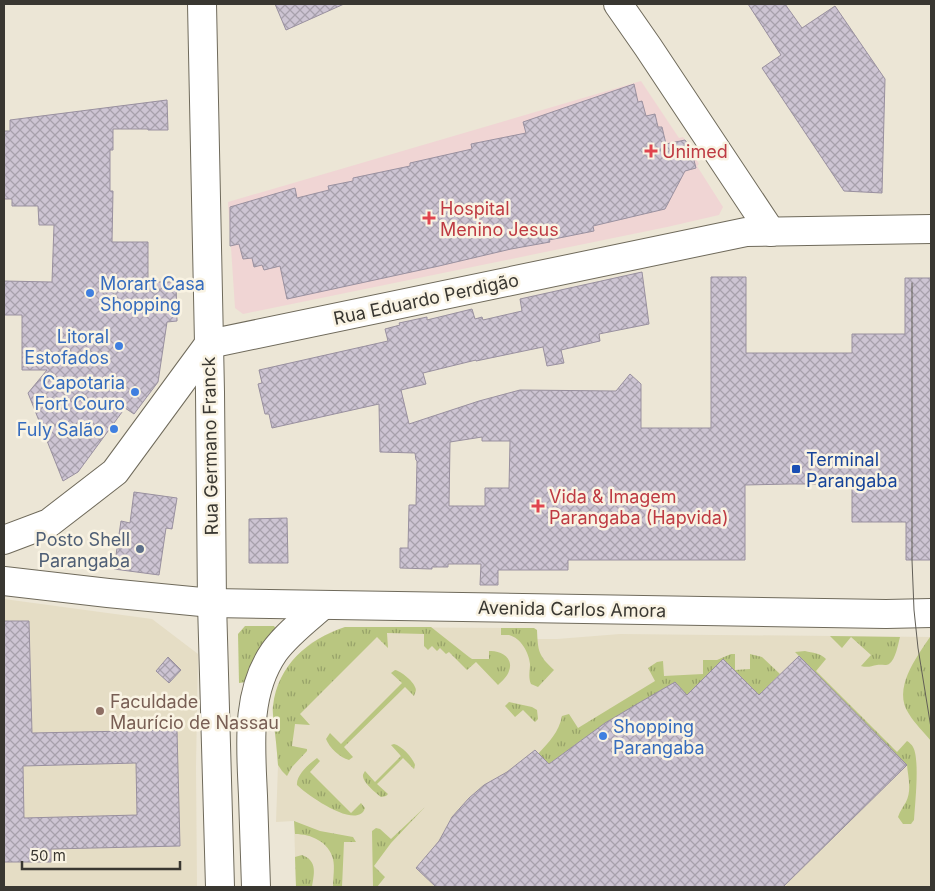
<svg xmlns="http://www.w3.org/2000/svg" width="935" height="891" viewBox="0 0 935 891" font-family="Inter,sans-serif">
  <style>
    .built { fill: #e5ddc5 }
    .medical { fill: #f0d5d4 }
    .grass { fill: url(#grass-tufts) }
    .building { fill: url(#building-cross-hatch); stroke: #99909f; fill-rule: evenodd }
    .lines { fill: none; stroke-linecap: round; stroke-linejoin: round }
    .secondary-casing { stroke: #6f6a5b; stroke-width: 30 }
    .primary-casing { stroke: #6f6a5b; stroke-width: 30 }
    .secondary { stroke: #fff; stroke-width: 28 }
    .primary { stroke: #fff; stroke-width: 28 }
    .tram { stroke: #615e56; stroke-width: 1 }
    .health-dot { fill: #e0444e; stroke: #f9f3e3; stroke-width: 2 }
    .shop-dot { fill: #3f7fe0; stroke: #f9f3e3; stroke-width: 2 }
    .transit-dot { fill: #1a4fb4; stroke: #f9f3e3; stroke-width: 2 }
    .service-dot { fill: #5c6f8a; stroke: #f9f3e3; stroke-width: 2 }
    .education-dot { fill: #8d6e63; stroke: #f9f3e3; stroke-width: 2 }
    .labels { text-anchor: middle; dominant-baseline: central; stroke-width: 5; stroke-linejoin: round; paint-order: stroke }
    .health-label { font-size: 18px; fill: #be3a42; stroke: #f9f3e3; text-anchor: start }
    .shop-label { font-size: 18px; fill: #366cbe; stroke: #f9f3e3; text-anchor: end }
    .street-label { font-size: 18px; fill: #393731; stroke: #f9f3e3 }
    .transit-label { font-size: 18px; fill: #164399; stroke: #f9f3e3; text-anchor: start }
    .service-label { font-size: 18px; fill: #4e5e75; stroke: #f9f3e3; text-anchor: end }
    .education-label { font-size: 18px; fill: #785e54; stroke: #f9f3e3; text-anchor: start }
  </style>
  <defs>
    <pattern id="grass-tufts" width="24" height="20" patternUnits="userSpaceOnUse" patternTransform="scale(1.25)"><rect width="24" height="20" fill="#b9c680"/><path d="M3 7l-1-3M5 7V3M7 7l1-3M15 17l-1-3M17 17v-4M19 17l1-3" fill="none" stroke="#97a269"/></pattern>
    <pattern id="building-cross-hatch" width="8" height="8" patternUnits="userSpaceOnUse" patternTransform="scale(1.25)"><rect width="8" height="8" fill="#cdc4d3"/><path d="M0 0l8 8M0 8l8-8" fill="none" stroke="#a7a0ac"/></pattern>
  </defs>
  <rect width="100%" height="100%" fill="#ece6d6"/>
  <g class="built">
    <polygon points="4,599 152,619 198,654 196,767 197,887 4,887"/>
    <polygon points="345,627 514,628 524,639 557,639 620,634 931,637 931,887 296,887 294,821 276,822 278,765 273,707 281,678 285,671 294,659 311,643 333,631"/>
  </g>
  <polygon class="medical" points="641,81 679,138 683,137 699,164 697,166 723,207 719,215 667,227 243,314 235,308 228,202"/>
  <g class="grass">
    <polygon points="245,626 274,626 277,630 246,682 239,683 238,634"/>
    <path d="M345 627H431L469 657 472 659H489V651C501 650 514 658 509 671 507 677 502 681 498 685L476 662 467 670 449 652 446 654 440 648 437 651 432 646 428 650 424 646V634L387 633 388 648 377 637 300 714 310 725 295 724 292 746 307 749V751L292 767 287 776 282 771 278 765C277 752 276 739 274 726 274 720 272 712 273 706 278 665 307 640 345 627Z"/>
    <path d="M501 628H534L537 630C538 651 538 655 554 670L538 687 531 684C528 677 530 671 530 664 529 653 521 638 509 635 508 635 502 635 501 635Z"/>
    <path d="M830 636 900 637C898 644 896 659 889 664 886 666 881 664 877 665 871 666 868 668 861 666L871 655 851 637 842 648Z"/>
    <path d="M930 637H931V741C924 732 915 724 909 714 892 689 916 658 930 637Z"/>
    <path d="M805 651C813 653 820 653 826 659L816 671 897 752 907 741C909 742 912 745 913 747 920 759 915 804 914 820L911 824H903L898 817C900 811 903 807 906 802 912 790 908 777 907 765L795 652Z"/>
    <path d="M731 654H735V670L750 669V654L762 657 780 674 759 695 723 659 687 695 675 683 617 717 586 737 549 764 538 754C549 742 559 732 562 716L569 714 578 728 655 681 648 668 657 662 663 661 664 676 703 674V660H717Z"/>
    <path d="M395 670C401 671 413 681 415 687 417 691 415 692 414 696L405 687 344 747 353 757 349 760C340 758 329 747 326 739L330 733 341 744 402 683 391 673Z"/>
    <polygon points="509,702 532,707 537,710 538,719 535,722 523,710 515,717 505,706"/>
    <path d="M394 744C402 746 413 758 415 765L414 769 403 758 377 784 388 794 386 796 381 797C376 793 362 782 363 775 363 774 364 773 365 771L375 782 401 756 391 745Z"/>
    <path d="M317 758 320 761 310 772 351 813 361 803 365 808C358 831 307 795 297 785 296 775 309 764 317 758Z"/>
    <polygon points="425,807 391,843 374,866 385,877 377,887 373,887 372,831 376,828 380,829 391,839"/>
    <path d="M294 821 320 831 353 837 356 842H344L342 887H333C333 878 335 867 333 859 329 842 311 834 295 834Z"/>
    <path d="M302 855C318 861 314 874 312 887H296L295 857Z"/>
  </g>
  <g class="building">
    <polygon points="275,4 344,4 286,30"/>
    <polygon points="748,4 785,4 802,28 835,6 885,79 882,193 844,191 762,68 781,55"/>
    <polygon points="634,84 638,102 642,101 646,116 655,114 658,127 662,127 666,144 685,140 691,149 696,168 685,171 665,209 593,226 594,231 549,240 550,242 511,249 439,266 287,299 280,266 264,270 262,265 254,267 252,258 243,259 239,244 230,246 230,207 295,188 297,198 329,190 328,186 353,181 353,178 410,166 410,163 472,149 471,144 526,133 523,122"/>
    <polygon points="167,100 168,130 148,130 148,129 113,129 113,150 110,150 110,191 113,191 112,242 148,242 148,282 176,282 177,321 167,322 158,382 134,414 125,408 78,472 63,481 28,393 47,370 22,370 22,315 4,315 4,281 52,282 54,225 39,225 38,206 12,206 12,199 4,199 4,131 10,131 10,120"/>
    <path d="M642 272 649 324 599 334 600 341 561 350 564 363 547 366 543 347 476 361V360L423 373 426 384 401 390 409 424 479 401 520 390 616 391 630 374 641 384V428H711V277H746V353H852V334H905V278H931V560H906V522H852V484H790L745 485V560H568V570H498V585H480L481 564H448V567H432V569L400 568V548H408L409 505H416L417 461 416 460 415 453 380 452 379 404 272 428 269 414H265L258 384 262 383 259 370 388 341 385 329 400 325 399 323 427 317V320L472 309 475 319 482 317 483 320 522 311 520 299ZM482 437V441H510L509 488H485V506H449L450 442Z"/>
    <polygon points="134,492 177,498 172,529 166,528 159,575 114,569 121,521 130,523"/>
    <polygon points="287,518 288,563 249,563 249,519"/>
    <path d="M4 621H29L32 733 177 730 180 846 51 849V862H4ZM136 763 137 815 24 818 23 766Z"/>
    <polygon points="799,656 907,765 783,887 436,887 416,868 439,841 452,817 469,798 484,785 507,772 535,750 549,764 605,723 637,704 675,682 687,695 723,659 759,695"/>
    <polygon points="168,657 181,670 169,683 156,671"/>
  </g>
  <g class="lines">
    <g class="secondary-casing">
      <g id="secondary">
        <polyline points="212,603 220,887"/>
        <path d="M256 887C255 857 254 826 253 796 251 748 245 694 274 652 287 634 307 619 323 605"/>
      </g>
    </g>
    <g class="primary-casing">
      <g id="primary">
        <polyline points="202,4 210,392 212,603"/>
        <polyline points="618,4 648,47 771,232"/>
        <polyline points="4,540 49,523 115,472 209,344 746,232 931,229"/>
        <polyline points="4,581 108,593 212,603 886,614 931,613"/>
      </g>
    </g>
    <use href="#secondary" class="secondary"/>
    <use href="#primary" class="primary"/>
    <polyline class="tram" points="912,283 912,560 914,610 918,648 931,728"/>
  </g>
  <g class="health-dot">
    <path d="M648.5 143.5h5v5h5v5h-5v5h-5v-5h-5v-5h5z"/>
    <path d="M426.5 210.5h5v5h5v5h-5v5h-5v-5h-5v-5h5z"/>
    <path d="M535.5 498.5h5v5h5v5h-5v5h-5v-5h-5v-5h5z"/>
  </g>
  <g class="shop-dot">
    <circle cx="90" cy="293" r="5"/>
    <circle cx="119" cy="346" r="5"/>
    <circle cx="135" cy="392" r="5"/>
    <circle cx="114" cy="429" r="5"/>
    <circle cx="603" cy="736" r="5"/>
  </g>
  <rect class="transit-dot" x="791" y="464" width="10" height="10" rx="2.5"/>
  <circle class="service-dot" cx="140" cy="549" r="5"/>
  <circle class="education-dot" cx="100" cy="711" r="5"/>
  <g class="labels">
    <g class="health-label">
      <text x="662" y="151">Unimed</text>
      <text x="440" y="208">Hospital<tspan x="440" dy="21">Menino Jesus</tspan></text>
      <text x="549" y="496">Vida &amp; Imagem<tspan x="549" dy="21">Parangaba (Hapvida)</tspan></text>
    </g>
    <g class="shop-label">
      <text x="100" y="283" text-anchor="start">Morart Casa<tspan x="100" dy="21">Shopping</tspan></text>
      <text x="109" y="336">Litoral<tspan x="109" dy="21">Estofados</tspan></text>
      <text x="125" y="382">Capotaria<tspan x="125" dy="21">Fort Couro</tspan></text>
      <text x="104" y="429">Fuly Salão</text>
      <text x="613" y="726" text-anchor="start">Shopping<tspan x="613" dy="21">Parangaba</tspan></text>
    </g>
    <g class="street-label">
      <text transform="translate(426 299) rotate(-12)">Rua Eduardo Perdigão</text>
      <text transform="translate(210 446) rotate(-91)">Rua Germano Franck</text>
      <text transform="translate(572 609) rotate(1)">Avenida Carlos Amora</text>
    </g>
    <g class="transit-label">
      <text x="806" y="459">Terminal<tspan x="806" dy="21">Parangaba</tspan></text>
    </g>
    <g class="service-label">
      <text x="130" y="539">Posto Shell<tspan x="130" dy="21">Parangaba</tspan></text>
    </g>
    <g class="education-label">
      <text x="110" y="701">Faculdade<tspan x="110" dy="21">Maurício de Nassau</tspan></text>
    </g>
  </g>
  <rect width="935" height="891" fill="none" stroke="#393731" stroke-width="10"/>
  <path d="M22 861v8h158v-8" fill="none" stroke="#393731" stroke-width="2.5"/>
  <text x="30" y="861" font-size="15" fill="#393731" stroke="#f9f3e3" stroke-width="4" paint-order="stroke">50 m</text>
</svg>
